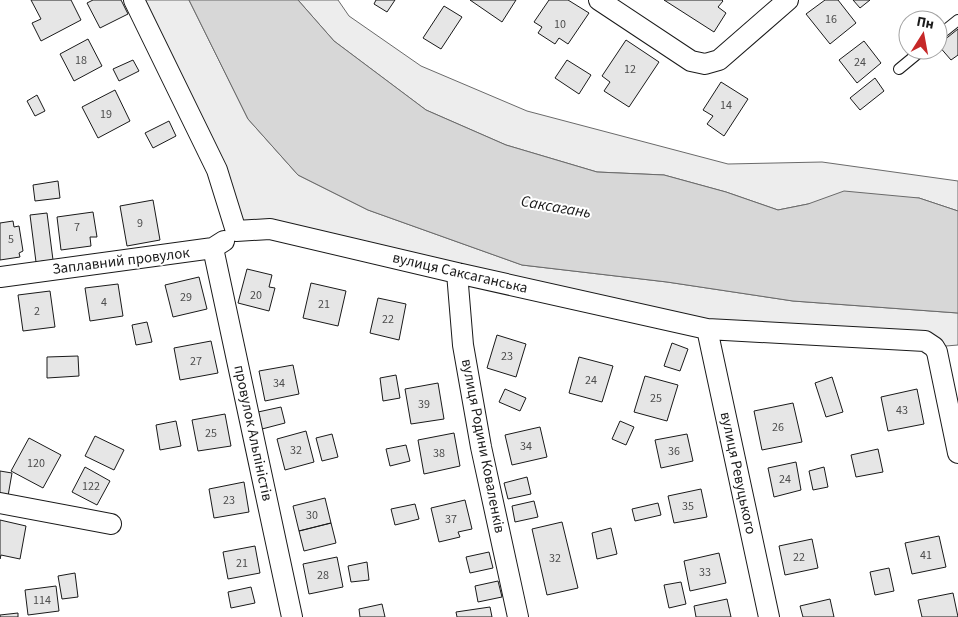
<svg xmlns="http://www.w3.org/2000/svg" width="958" height="617" font-family="'Source Sans 3',sans-serif">
<style>
.built{fill:#ededed;stroke:#6a6a6a}
.water{fill:#d7d7d7;stroke:#6a6a6a}
.building{fill:#e6e6e6;stroke:#1a1a1a}
.lines{fill:none;stroke-linecap:round;stroke-linejoin:round}
.lane-casing{stroke:#1a1a1a;stroke-width:12}
.street-casing{stroke:#1a1a1a;stroke-width:22}
.lane{stroke:#fff;stroke-width:10}
.street{stroke:#fff;stroke-width:20}
.labels{text-anchor:middle;dominant-baseline:central;stroke-width:4;stroke-linejoin:round;paint-order:stroke}
.number-label{font-size:12px;fill:#4d4d4d}
.street-label{font-size:15px;fill:#1a1a1a;stroke:#fff}
.water-label{font-size:16px;font-style:italic;fill:#1a1a1a;stroke:#fff}
</style>
<rect width="100%" height="100%" fill="#fff"/>
<path class="built" d="M134,0H189L248,119L298,175L368,210L522,265L667,282L793,301L958,313V345L934,347L707,329L236,231Z
M298,0H338L349,16L421,66L527,111L728,164L822,162L958,181V211L919,198L808,204L778,210L726,192L664,175L597,172L506,145L426,110L334,41Z"/>
<path class="water" d="M189,0H298L334,41L426,110L506,145L597,172L664,175L726,192L778,210L808,204L844,191L919,198L958,211V313L793,301L667,282L522,265L368,210L298,175L248,119Z"/>
<path class="building" d="M31,0H71L81,20L41,41L32,23L41,19Z
M93,0H121L128,14L100,28L87,3Z
M376,0H395L387,12L374,4Z
M470,0H516L502,22Z
M549,0H568L589,13L568,44L559,38L555,44L538,33L542,27L534,22Z
M664,0H722L723,1L718,7L726,13L714,32Z
M825,0H838L856,23L830,44L806,14Z
M853,0H870L860,8Z
M444,6L462,17L441,49L423,38Z
M958,29V55L951,60L938,45Z
M88,39L102,66L74,81L60,54Z
M626,40L659,62L629,107L604,91L610,82L602,76Z
M864,41L881,63L857,83L839,60Z
M133,60L139,71L119,81L113,69Z
M567,60L591,75L579,94L555,78Z
M875,78L884,91L860,110L850,98Z
M721,82L748,99L724,136L707,124L713,116L703,110Z
M115,90L130,121L98,138L82,107Z
M37,95L45,111L35,116L27,101Z
M169,121L176,136L153,148L145,133Z
M58,181L60,198L35,201L33,185Z
M153,200L160,240L127,246L120,206Z
M93,212L97,237H90L91,246L61,250L57,217Z
M47,213L53,260L36,262L30,215Z
M13,221L14,227L19,226L23,251L19,253L20,257L0,260V223Z
M247,269L272,275L269,287L275,288L269,311L238,303Z
M199,277L207,309L173,317L165,285Z
M311,283L346,291L338,326L303,318Z
M118,284L123,316L90,321L85,288Z
M50,291L55,327L23,331L18,295Z
M378,298L406,304L399,340L370,333Z
M147,322L152,342L136,345L132,325Z
M497,335L526,344L516,377L487,368Z
M211,341L218,373L180,380L174,348Z
M672,343L688,349L680,371L664,366Z
M78,356L79,376L47,378V357Z
M579,357L613,366L602,402L569,393Z
M293,365L299,394L265,401L259,371Z
M396,375L400,398L383,401L380,378Z
M645,376L678,385L667,421L634,412Z
M832,377L843,412L826,417L815,383Z
M438,383L444,419L411,424L405,389Z
M505,389L526,398L520,411L499,402Z
M917,389L924,424L888,431L881,397Z
M793,403L802,442L762,450L754,411Z
M281,407L285,423L262,429L258,412Z
M225,414L231,446L198,451L192,420Z
M176,421L181,446L160,450L156,425Z
M620,421L634,427L626,445L612,439Z
M540,427L547,457L512,465L505,435Z
M306,431L314,462L285,470L277,439Z
M454,433L460,466L424,474L418,440Z
M332,434L338,457L322,461L316,438Z
M687,434L693,461L661,468L655,440Z
M95,436L124,450L114,470L85,456Z
M29,438L61,455L43,488L11,471Z
M406,445L410,461L390,466L386,449Z
M878,449L883,472L856,477L851,455Z
M796,462L801,490L774,497L768,468Z
M85,467L110,481L97,505L72,492Z
M824,467L828,487L813,490L809,471Z
M0,471L12,473L8,496L0,495Z
M527,477L531,494L508,499L504,483Z
M244,482L249,512L214,518L209,489Z
M701,489L707,517L674,523L668,496Z
M325,498L331,523L299,531L293,506Z
M465,500L472,529L458,532L460,537L439,542L431,508Z
M534,501L538,517L515,522L512,506Z
M658,503L661,515L635,521L632,509Z
M415,504L419,519L395,525L391,509Z
M0,520L26,526L20,559L1,555L0,559Z
M562,522L578,588L547,595L532,529Z
M331,523L336,543L304,551L299,531Z
M611,528L617,554L597,559L592,533Z
M939,536L946,567L912,574L905,543Z
M812,539L818,568L785,575L779,546Z
M255,546L260,573L228,579L223,552Z
M489,552L493,568L470,573L466,557Z
M719,553L726,583L690,591L684,561Z
M337,557L343,587L309,594L303,564Z
M367,562L369,580L351,582L348,566Z
M889,568L894,591L875,595L870,572Z
M75,573L78,597L62,599L58,576Z
M498,581L502,597L478,602L475,586Z
M681,582L686,604L669,608L664,585Z
M56,586L59,611L28,615L25,590Z
M251,587L255,603L231,608L228,592Z
M953,593L958,617H922L918,600Z
M727,599L731,617H696L694,606Z
M830,599L834,617H803L800,606Z
M382,604L385,617H360L359,609Z
M490,607L492,617H457L456,612Z
M18,613V617H0V615Z"/>
<g class="lines">
<defs>
<path id="lane" d="M938,36L958,20
M899,69L922,50"/>
<path id="street" d="M134,0L217,170L236,231L270,229L457,273L707,329L925,341L934,347L937,352L958,453
M599,0L691,61L705,64L719,60L788,0
M213,248L292,617
M457,273L463,345L481,447L518,617
M0,277L213,248L224,241
M707,329L769,617
M0,503L111,524"/>
</defs>
<use href="#lane" class="lane-casing"/>
<use href="#street" class="street-casing"/>
<use href="#lane" class="lane"/>
<use href="#street" class="street"/>
</g>
<g class="labels">
<g class="number-label">
<text x="831" y="19">16</text>
<text x="560" y="24">10</text>
<text x="81" y="60">18</text>
<text x="860" y="62">24</text>
<text x="630" y="69">12</text>
<text x="726" y="105">14</text>
<text x="106" y="114">19</text>
<text x="140" y="223">9</text>
<text x="77" y="227">7</text>
<text x="11" y="239">5</text>
<text x="256" y="295">20</text>
<text x="186" y="297">29</text>
<text x="104" y="302">4</text>
<text x="324" y="304">21</text>
<text x="37" y="311">2</text>
<text x="388" y="319">22</text>
<text x="507" y="356">23</text>
<text x="196" y="361">27</text>
<text x="591" y="380">24</text>
<text x="279" y="383">34</text>
<text x="656" y="398">25</text>
<text x="424" y="404">39</text>
<text x="902" y="410">43</text>
<text x="778" y="427">26</text>
<text x="211" y="433">25</text>
<text x="526" y="446">34</text>
<text x="296" y="450">32</text>
<text x="674" y="451">36</text>
<text x="439" y="453">38</text>
<text x="36" y="463">120</text>
<text x="785" y="479">24</text>
<text x="91" y="486">122</text>
<text x="229" y="500">23</text>
<text x="688" y="506">35</text>
<text x="312" y="515">30</text>
<text x="451" y="519">37</text>
<text x="926" y="555">41</text>
<text x="799" y="557">22</text>
<text x="555" y="558">32</text>
<text x="242" y="563">21</text>
<text x="705" y="572">33</text>
<text x="323" y="575">28</text>
<text x="42" y="600">114</text>
</g>
<g class="street-label">
<text transform="translate(121 261) rotate(-7)">Заплавний провулок</text>
<text transform="translate(460 273) rotate(13)">вулиця Саксаганська</text>
<text transform="translate(253 433) rotate(78)">провулок Альпіністів</text>
<text transform="translate(483 446) rotate(79)">вулиця Родини Коваленків</text>
<text transform="translate(738 473) rotate(78)">вулиця Ревуцького</text>
</g>
<g class="water-label">
<text transform="translate(556 207) rotate(10)">Саксагань</text>
</g>
</g>
<g transform="translate(923 35) rotate(11)"><circle r="24" fill="#ffffff" stroke="#a3a3a3"/>
<path d="M0-4L9 19L0 12L-9 19Z" fill="#c62828"/>
<text y="-8" font-size="14" font-weight="bold" text-anchor="middle" fill="#1a1a1a">Пн</text>
</g>
</svg>
